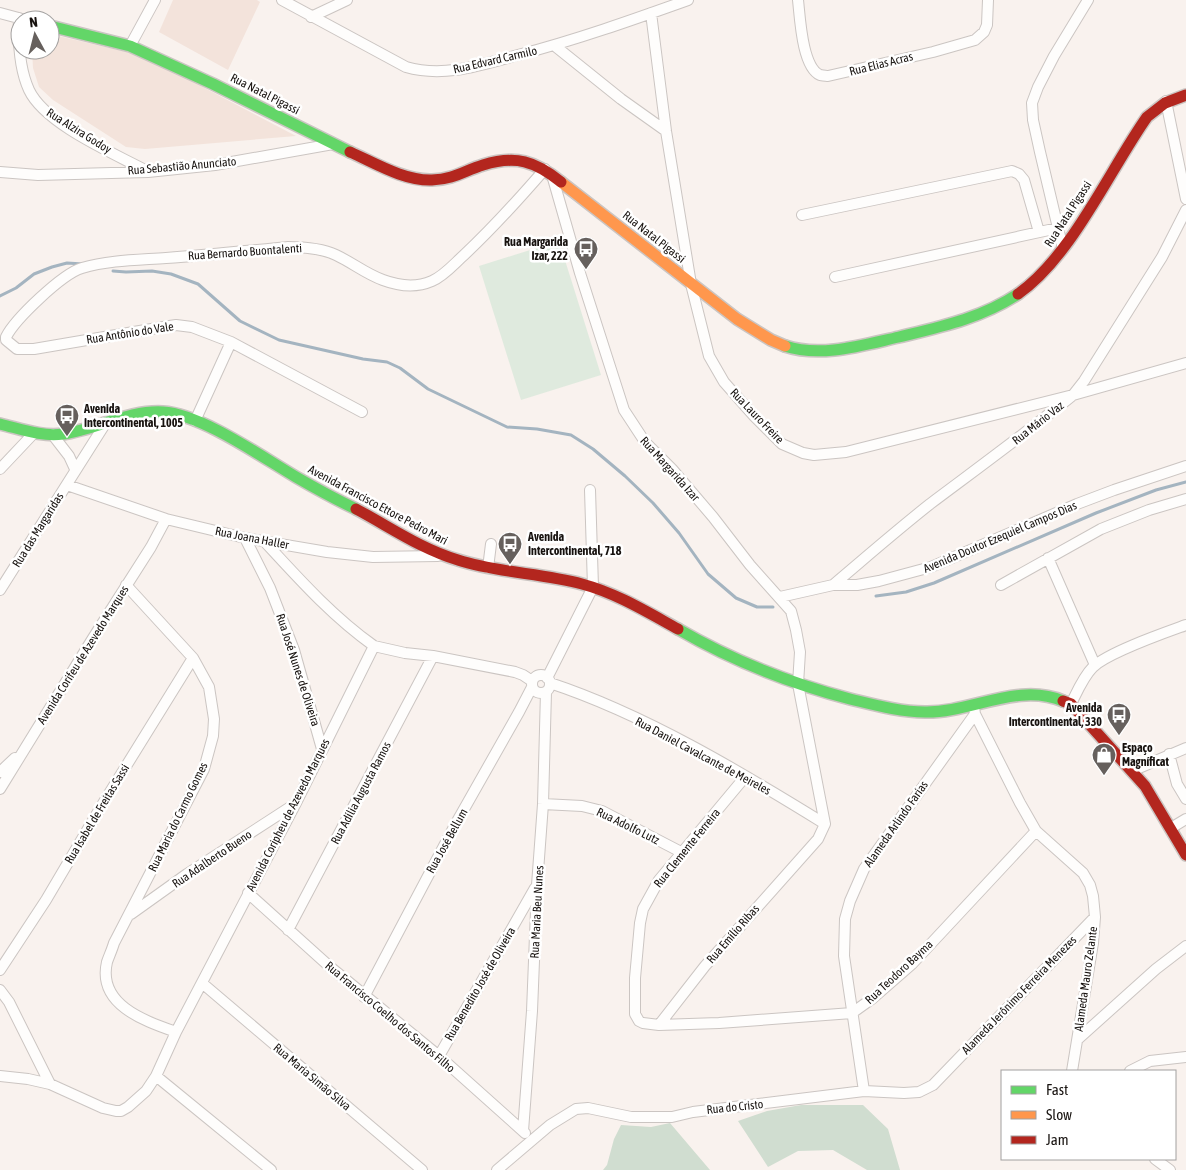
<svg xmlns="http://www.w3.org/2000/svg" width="1186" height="1170" font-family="'Asap Condensed',sans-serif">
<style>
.built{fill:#f3e3db}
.green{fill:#dfeade}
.forest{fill:#d0ddd0}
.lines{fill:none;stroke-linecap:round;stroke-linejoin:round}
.stream{stroke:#a4b4c0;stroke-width:3}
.street-casing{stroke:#cbc5c2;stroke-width:12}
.fast-casing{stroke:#cbc5c2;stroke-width:14}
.slow-casing{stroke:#cbc5c2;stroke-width:14}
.jam-casing{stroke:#cbc5c2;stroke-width:14}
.street{stroke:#fefdfc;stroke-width:10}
.fast{stroke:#63d668;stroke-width:11}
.slow{stroke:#ff974d;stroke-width:11}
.jam{stroke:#b3261e;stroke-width:11}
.labels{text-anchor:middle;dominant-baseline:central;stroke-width:5;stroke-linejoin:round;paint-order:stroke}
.street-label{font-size:12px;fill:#17120f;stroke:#fff}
.poi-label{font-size:12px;font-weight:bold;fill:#17120f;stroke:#fff;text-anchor:start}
</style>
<rect width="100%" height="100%" fill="#f9f2ee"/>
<path class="built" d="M173,0H257L260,2L228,70L159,32Z
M50,34L144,56L296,136L145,149L126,147L53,100L39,87L33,68L32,50H50Z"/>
<path class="green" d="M559,241L601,375L521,400L479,266Z"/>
<path class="forest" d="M801,1105H863L888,1129L900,1170H867L833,1150L798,1151L768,1167L738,1121L767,1111Z
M670,1123L710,1170H603L607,1165L614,1139L621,1125L651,1127Z"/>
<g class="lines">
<path class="stream" d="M113,271L126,272L152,271L171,274L198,284L240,321L279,340L363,359L387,362L400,368L428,389L507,427L537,429L571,435L593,449L625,476L653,503L679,533L708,574L736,598L757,607H773
M0,296L16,288L34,274L52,267L67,263L83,264
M876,596L906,592L934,583L1096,513L1156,490L1186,482"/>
<defs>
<path id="street" d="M282,0L406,67C444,78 481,65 518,55C576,40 632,20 688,0
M798,0C800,17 802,67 820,75C820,75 827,76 828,76L933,52L975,40L984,32L987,25L988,0
M0,13L26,20
M651,13L666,131L691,284L709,356L724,382L754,416L782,444L803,453L814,455L846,452L1073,395L1186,363
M311,17L347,0
M19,18C18,42 19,68 29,90C45,124 113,153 145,170
M130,46L155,0
M555,46L621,99L666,131
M1166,101L1186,199
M0,172L38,175L148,172L215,165L333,144
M552,175L580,273L624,410L645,442L672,469L713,517L750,565L791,611L796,630L800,652L798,684L825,824L818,839L705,966L659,1025
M802,215L1012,171L1019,174L1024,180L1039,232
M1063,249L1040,152L1033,120L1032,103L1038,87L1054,56L1088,0
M835,277L1058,228
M362,412L231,342L192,327L176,325L163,327L34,349H17L6,340V337C15,319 62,274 82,268C109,260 138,260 166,258C207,255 247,251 288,247C305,247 321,248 336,255C353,263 366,274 383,280C399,286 416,288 432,281C444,276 454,264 464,255C493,228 519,199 545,169
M195,421L231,342
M52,434L69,456L75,469
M0,469L34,433
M67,485L166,519L245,538L327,552L373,557L438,556
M245,538L270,588L294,650L322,749
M1048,558L1095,665
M488,568L491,544
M126,585L193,658L209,687L214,719L213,736L204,769L114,943C112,950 109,956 107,962C97,1005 145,1021 176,1032
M833,585C865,558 897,530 930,504C978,468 1026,433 1073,395L1084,381L1162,257L1186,210
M1001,585L1101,529L1149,510L1186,499
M0,590L105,424
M780,597L833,585H857L879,581L931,567L1077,504L1114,490L1186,466
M374,646L405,653L433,656L515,672L523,675L532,681
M532 684a9 9 0 1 1 18 0a9 9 0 1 1-18 0Z
M547,678L593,587L590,490
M550,683C644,714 741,772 825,824
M1071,704C1077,692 1083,677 1093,667C1109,652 1164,633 1186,625
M975,714L1020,803L1036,831L1083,873L1090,885L1093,896L1095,917L1093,943L1072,1071
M1169,754L1177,784L1186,799
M1132,771L1186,748
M0,772L15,758
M745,777L659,880L643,909L640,923L635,978V1014L639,1021L643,1023L659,1025L719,1023L852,1013L873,998L912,964L1036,831
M0,789L93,638L151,547L166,519
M543,804L582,806L602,811L681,852
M1171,828L1186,819
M248,893L329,966L439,1056L525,1133
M131,914L187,874L295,804
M288,930L433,656
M0,970L46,900L102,805L193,658
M202,983L422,1170
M0,990L9,1002L50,1084
M364,997L455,825L519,712L532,687
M1078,1039L1156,969L1186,946
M439,1056L535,888
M1130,1071L1150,1061L1186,1057
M0,1076L28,1079L50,1084L103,1108L116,1111H121L128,1107L146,1091L156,1076L176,1032L296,803L374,646C332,616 299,579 264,541
M156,1076L271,1170
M864,1091L844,956L845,919L850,901L864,869L975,714L974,707
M523,1131L532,1011L537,885L543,804L546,692
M1155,1159L1170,1170
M497,1170L550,1125L576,1109L588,1108L631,1117H672L693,1112L864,1091L904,1093L919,1092L933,1085L1095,917"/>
<path id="fast" d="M50,26L130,46L213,84L350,152
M785,346C821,358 863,345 899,337C940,327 982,318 1018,294
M0,424C21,429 42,437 63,434C97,429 129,410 163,412C201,414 262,457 296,477C315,488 335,499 356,509
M678,629C733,661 789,683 850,699C875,705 900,712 925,712C971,713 1018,682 1063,701"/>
<path id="slow" d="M561,182L737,319L771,340L785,346"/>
<path id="jam" d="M350,152C375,163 404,181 432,180C454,179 464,171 483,165C516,155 535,161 561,182
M1018,294C1072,256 1109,171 1147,117L1165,103L1186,95
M356,509C390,527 421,549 458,560C498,573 541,573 582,584C616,593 647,612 678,629
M1063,701L1071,704L1145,786L1186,855"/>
</defs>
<use href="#street" class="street-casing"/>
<use href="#fast" class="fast-casing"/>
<use href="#slow" class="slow-casing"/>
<use href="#jam" class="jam-casing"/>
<use href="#street" class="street"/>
<use href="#fast" class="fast"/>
<use href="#slow" class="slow"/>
<use href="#jam" class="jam"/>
</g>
<defs>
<symbol id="bus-pin" viewBox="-11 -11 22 30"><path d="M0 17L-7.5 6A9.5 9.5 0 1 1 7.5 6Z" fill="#66605d" stroke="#fff"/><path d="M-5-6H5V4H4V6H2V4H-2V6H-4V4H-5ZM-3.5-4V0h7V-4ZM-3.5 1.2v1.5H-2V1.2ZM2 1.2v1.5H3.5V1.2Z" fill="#fff"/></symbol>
<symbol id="shop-pin" viewBox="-11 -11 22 30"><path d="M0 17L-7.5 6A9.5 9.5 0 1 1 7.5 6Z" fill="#66605d" stroke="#fff"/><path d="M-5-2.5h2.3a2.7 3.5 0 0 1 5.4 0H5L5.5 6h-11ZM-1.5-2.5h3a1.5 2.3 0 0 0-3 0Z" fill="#fff"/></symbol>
</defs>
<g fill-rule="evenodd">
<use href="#bus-pin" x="572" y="235" width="28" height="38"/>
<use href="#bus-pin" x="53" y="402" width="28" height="38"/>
<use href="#bus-pin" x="496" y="530" width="28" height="38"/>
<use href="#bus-pin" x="1105" y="701" width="28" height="38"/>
<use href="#shop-pin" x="1090" y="741" width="28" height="38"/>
</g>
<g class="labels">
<g class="street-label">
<text transform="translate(495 60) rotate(-13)">Rua Edvard Carmilo</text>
<text transform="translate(881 64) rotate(-14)">Rua Elias Acras</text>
<text transform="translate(265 94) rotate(27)">Rua Natal Pigassi</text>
<text transform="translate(79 131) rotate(32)">Rua Alzira Godoy</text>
<text transform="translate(182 166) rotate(-5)">Rua Sebastião Anunciato</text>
<text transform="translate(1068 214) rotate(-57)">Rua Natal Pigassi</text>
<text transform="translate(654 237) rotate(38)">Rua Natal Pigassi</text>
<text transform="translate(245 252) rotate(-4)">Rua Bernardo Buontalenti</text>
<text transform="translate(130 333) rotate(-9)">Rua Antônio do Vale</text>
<text transform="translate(757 416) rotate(46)">Rua Lauro Freire</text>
<text transform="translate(1038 423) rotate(-38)">Rua Mário Vaz</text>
<text transform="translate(670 469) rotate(48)">Rua Margarida Izar</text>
<text transform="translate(378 505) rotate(28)">Avenida Francisco Ettore Pedro Mari</text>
<text transform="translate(38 530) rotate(-58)">Rua das Margaridas</text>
<text transform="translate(1000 537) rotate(-23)">Avenida Doutor Ezequiel Campos Dias</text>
<text transform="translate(252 538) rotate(11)">Rua Joana Haller</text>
<text transform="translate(83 655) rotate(-58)">Avenida Corifeu de Azevedo Marques</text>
<text transform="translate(298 670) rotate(72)">Rua José Nunes de Oliveira</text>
<text transform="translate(703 756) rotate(28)">Rua Daniel Cavalcante de Meireles</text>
<text transform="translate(361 793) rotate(-62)">Rua Adília Augusta Ramos</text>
<text transform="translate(97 814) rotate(-59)">Rua Isabel de Freitas Sassi</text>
<text transform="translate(288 815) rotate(-63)">Avenida Coripheu de Azevedo Marques</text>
<text transform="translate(178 817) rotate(-64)">Rua Maria do Carmo Gomes</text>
<text transform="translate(896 824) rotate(-55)">Alameda Arlindo Farias</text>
<text transform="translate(628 826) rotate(26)">Rua Adolfo Lutz</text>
<text transform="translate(447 841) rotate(-61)">Rua José Bellum</text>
<text transform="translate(687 848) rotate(-51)">Rua Clemente Ferreira</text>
<text transform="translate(212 859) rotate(-34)">Rua Adalberto Bueno</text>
<text transform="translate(537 912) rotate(-87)">Rua Maria Beu Nunes</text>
<text transform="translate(733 934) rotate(-49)">Rua Emílio Ribas</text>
<text transform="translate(899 972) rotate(-43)">Rua Teodoro Bayma</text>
<text transform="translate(1086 979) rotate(-82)">Alameda Mauro Zelante</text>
<text transform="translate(480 984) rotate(-60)">Rua Benedito José de Oliveira</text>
<text transform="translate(1019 995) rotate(-46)">Alameda Jerônimo Ferreira Menezes</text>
<text transform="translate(390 1017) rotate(40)">Rua Francisco Coelho dos Santos Filho</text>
<text transform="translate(312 1077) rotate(40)">Rua Maria Simão Silva</text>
<text transform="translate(735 1107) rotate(-6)">Rua do Cristo</text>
</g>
<g class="poi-label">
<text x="568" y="242" text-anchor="end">Rua Margarida<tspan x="568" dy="14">Izar, 222</tspan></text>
<text x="84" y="409">Avenida<tspan x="84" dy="14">Intercontinental, 1005</tspan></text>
<text x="528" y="537">Avenida<tspan x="528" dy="14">Intercontinental, 718</tspan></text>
<text x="1102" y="708" text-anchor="end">Avenida<tspan x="1102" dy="14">Intercontinental, 330</tspan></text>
<text x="1122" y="748">Espaço<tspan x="1122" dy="14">Magníficat</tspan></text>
</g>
</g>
<rect x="1001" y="1070" width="175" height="90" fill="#ffffff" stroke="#a2a09f"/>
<rect x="1011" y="1086" width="25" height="8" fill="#63d668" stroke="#a2a09f"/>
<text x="1046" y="1095" font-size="15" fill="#17120f">Fast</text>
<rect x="1011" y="1111" width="25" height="8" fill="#ff974d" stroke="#a2a09f"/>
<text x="1046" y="1120" font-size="15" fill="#17120f">Slow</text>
<rect x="1011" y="1136" width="25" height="8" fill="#b3261e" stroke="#a2a09f"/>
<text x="1046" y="1145" font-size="15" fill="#17120f">Jam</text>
<g transform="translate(35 35) rotate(353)"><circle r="24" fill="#ffffff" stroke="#a2a09f"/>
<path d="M0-4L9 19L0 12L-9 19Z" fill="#66605d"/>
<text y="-8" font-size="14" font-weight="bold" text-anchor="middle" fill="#17120f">N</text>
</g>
</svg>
